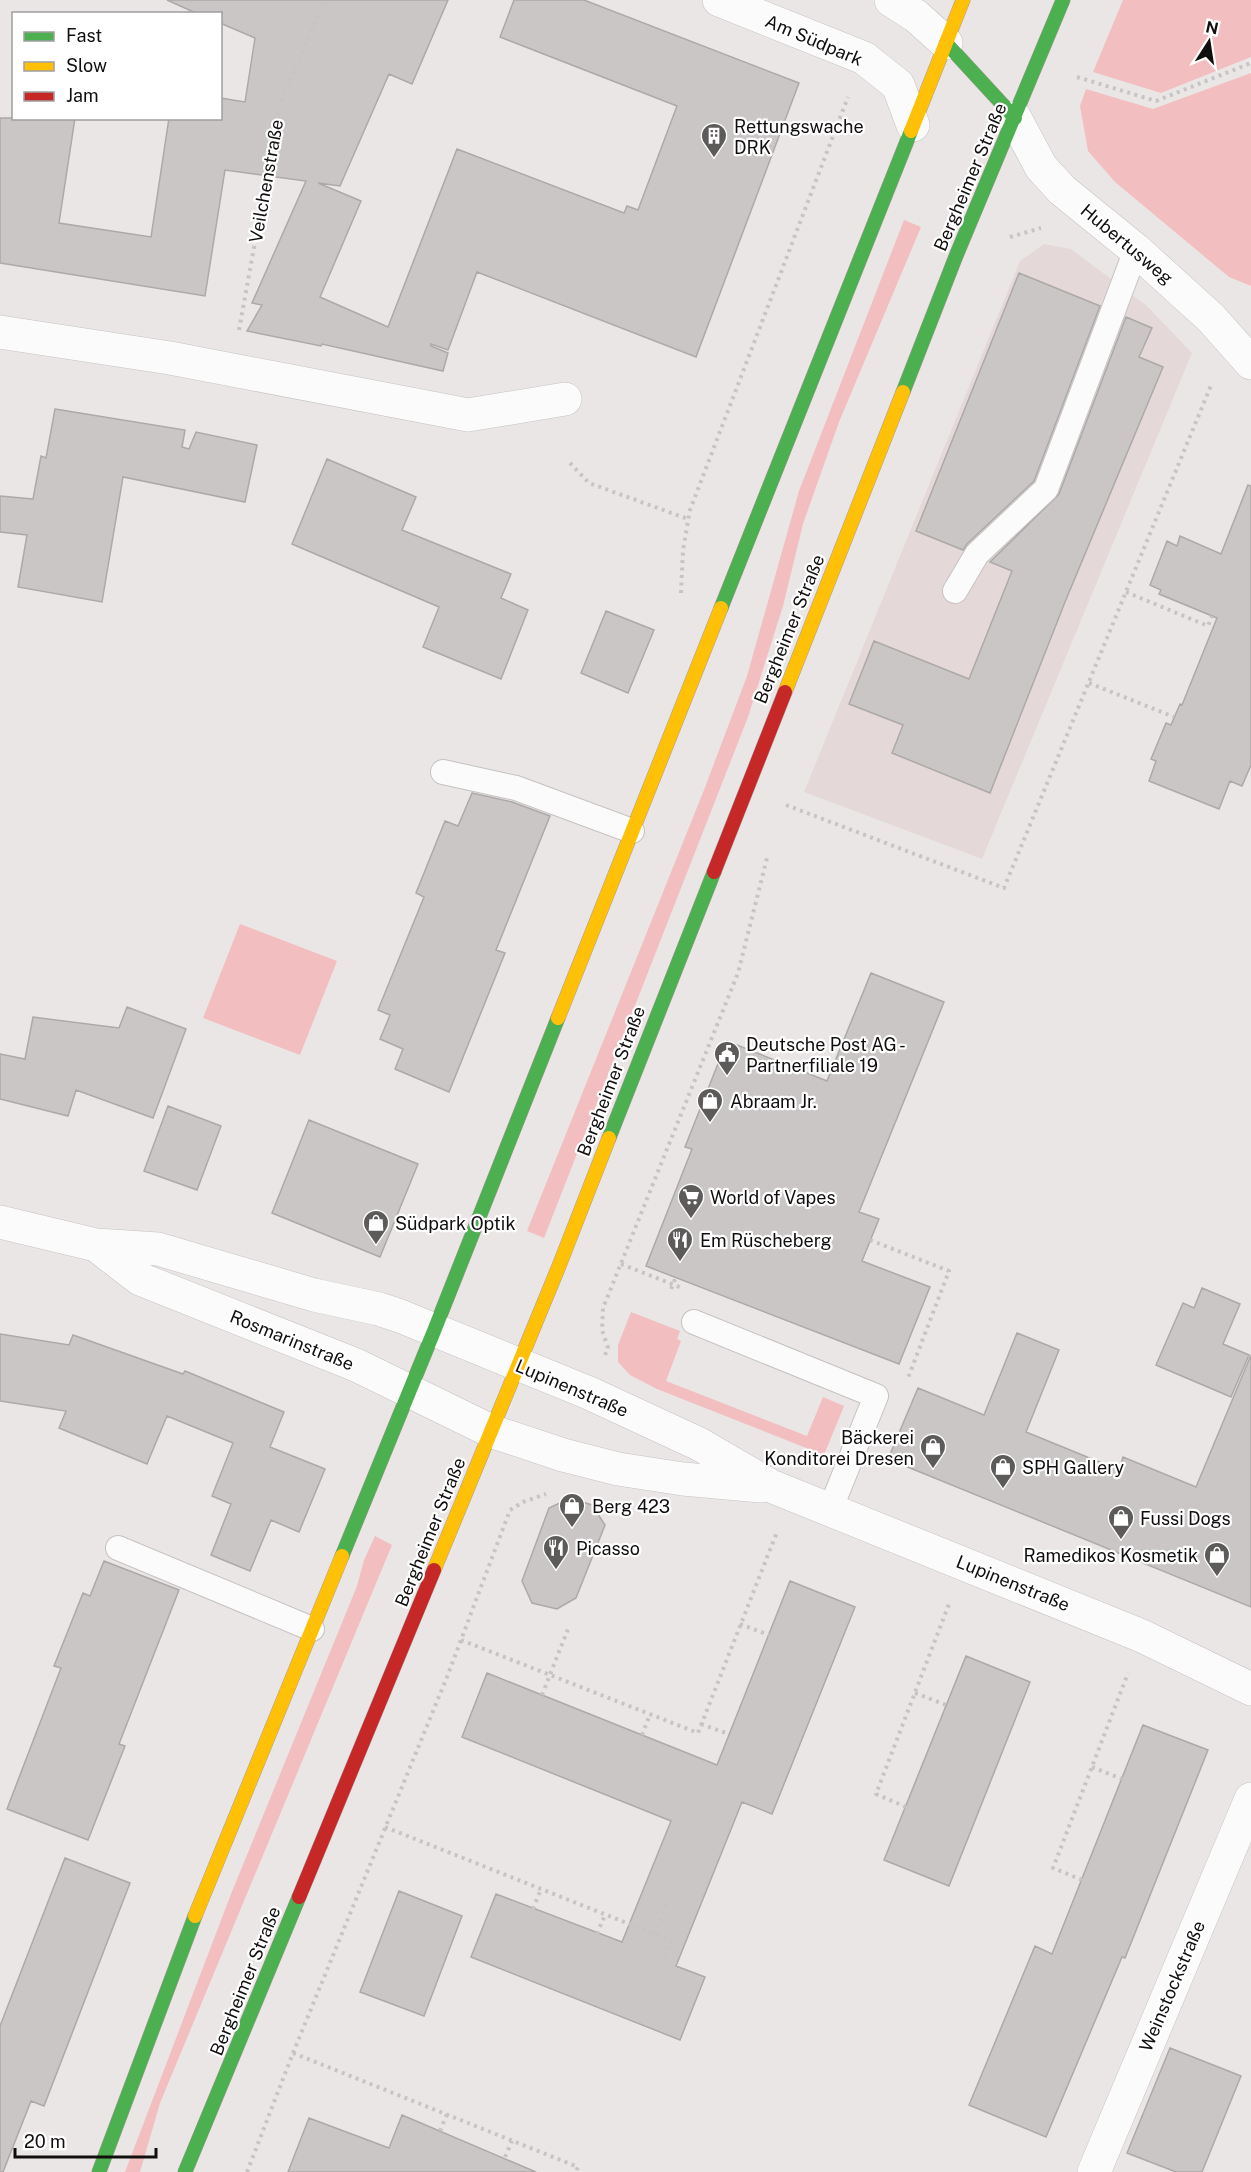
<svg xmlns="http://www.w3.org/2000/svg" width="1251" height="2172" font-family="'Public Sans',sans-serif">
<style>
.built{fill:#e5d8d8}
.green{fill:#f2bec0}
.building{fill:#cac6c6;stroke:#ada9a9;stroke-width:1.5}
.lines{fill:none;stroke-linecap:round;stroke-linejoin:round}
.lane-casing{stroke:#c6c2c2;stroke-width:26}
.street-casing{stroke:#c6c2c2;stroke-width:34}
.fast-casing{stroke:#ac9b9c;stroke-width:15}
.slow-casing{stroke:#ac9b9c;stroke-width:15}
.jam-casing{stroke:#ac9b9c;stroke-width:15}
.path{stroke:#c6c4c4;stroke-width:4;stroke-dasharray:3 4.5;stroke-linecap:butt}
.lane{stroke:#fcfbfb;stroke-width:24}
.street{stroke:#fcfbfb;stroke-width:33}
.fast{stroke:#4caf50;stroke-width:14}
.slow{stroke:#ffc107;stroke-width:14}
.jam{stroke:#c62828;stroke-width:14}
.labels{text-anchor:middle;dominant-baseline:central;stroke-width:4.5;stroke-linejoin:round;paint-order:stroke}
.street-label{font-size:18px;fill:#110e0e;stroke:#fff}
.poi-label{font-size:18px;fill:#110e0e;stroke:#fff;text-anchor:start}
</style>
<rect width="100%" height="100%" fill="#ebe6e6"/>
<path class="built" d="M1044,244L1071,249L1147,306L1192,353L982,859L804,792L1020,261Z"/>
<path class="green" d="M1123,0H1251V57L1161,93L1093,72Z
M1251,73V286L1229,277L1115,182L1088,151L1080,106L1086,89L1153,109Z
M904,220L921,227L839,422L803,524L783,606L748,717L544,1238L527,1231L704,790L747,676L799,491Z
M240,924L337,961L300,1055L203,1018Z
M631,1312L680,1331L677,1339L681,1341L666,1381L807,1436L823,1397L844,1406L824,1455L657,1389L630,1375L618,1362V1345Z
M375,1536L392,1545L160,2103L140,2172H125L231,1894L357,1586L364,1560Z"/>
<path class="building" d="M167,0H448L412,84L389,74L340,186L318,183L361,201L320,297L388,327L457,149L624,213L627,206L638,210L677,106L500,37L514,0H584L799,83L696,357L477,272L448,350L431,344V346L448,353L443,371L322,344L321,346L247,331L262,305L252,303L306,181L225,170L205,296L0,263V118H75L59,223L151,237L169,118H220V98L245,102L255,38L220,23V14H198Z
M1019,273L1100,306L1034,481L967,544L963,550L916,531Z
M1126,317L1152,328L1139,357L1163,367L1065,602L990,793L892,753L903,725L849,704L874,641L969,679L1012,571L990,562L1059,494Z
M55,409L185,430L182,447L189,449L196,432L257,445L245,502L123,477L102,602L18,587L27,535L0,532V496L33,499L41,456L46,458Z
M327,459L416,497L402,530L511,574L501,598L528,610L501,679L423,647L439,607L292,544Z
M1248,485L1251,486V765L1242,786L1230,781L1219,809L1149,781L1156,761L1151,759L1166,723L1171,725L1180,704L1182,705L1217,618L1159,594L1161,590L1150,585L1167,541L1177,546L1180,536L1221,554Z
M606,611L654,630L628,693L581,673Z
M472,793L512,802L550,816L496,950L505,953L449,1092L395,1069L403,1049L380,1039L390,1015L378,1010L424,897L416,893L445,821L458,826Z
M871,973L944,1002L859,1212L879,1219L862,1261L930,1287L899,1364L646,1266L692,1149L685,1147L727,1041L827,1081Z
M127,1007L186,1029L153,1118L76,1090L68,1116L0,1099V1054L25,1059L33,1017L119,1028Z
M168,1106L221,1126L197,1190L144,1171Z
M309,1120L418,1164L380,1257L272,1213Z
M1202,1288L1240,1304L1223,1344L1249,1355L1231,1397L1156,1365L1183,1303L1194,1308Z
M1017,1333L1059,1350L1026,1432L1119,1470L1123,1457L1196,1487L1251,1355V1607L888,1459L918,1388L984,1415Z
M0,1334L69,1345L73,1335L183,1374L185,1371L284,1412L270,1447L325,1469L299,1532L271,1520L250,1571L211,1555L231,1504L212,1496L233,1443L167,1416L147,1464L59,1428L66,1411L0,1401Z
M570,1498L592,1505L605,1525L576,1598L557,1609L532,1603L522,1581L549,1508Z
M104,1561L179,1590L119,1744L125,1746L88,1840L7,1809L61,1668L54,1666L83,1593L90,1596Z
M790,1581L855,1607L772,1814L742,1802L676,1966L705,1977L680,2040L471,1957L496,1894L622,1942L671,1821L462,1737L487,1673L717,1765Z
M966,1656L1030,1682L949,1886L884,1860Z
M1143,1725L1208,1750L1125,1958L1122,1957L1046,2137L969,2105L1035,1946L1052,1954Z
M65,1858L130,1883L44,2106L31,2101L3,2172H0V2026Z
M399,1891L462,1916L424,2016L360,1992Z
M1170,2048L1241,2076L1202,2172H1176L1127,2153Z
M402,2115L536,2172H288L309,2118L389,2148Z"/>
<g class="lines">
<defs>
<path id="lane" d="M955,591L977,554L1046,489L1136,250
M443,772L516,788L632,831
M694,1322L876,1396L830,1510
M118,1548L312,1629"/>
<path id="street" d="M719,0L864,58L898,85L913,125
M891,0L916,16L946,43
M1015,118L1041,167L1062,190L1136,250L1211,318L1251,363
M0,332L170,358L468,415L565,399
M0,1222L96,1245L158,1249L314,1295L379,1309L400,1316L589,1393L699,1444L771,1486L1142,1636L1251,1689
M96,1245L140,1279L356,1365L491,1431L563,1455L618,1469L683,1479L761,1486
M1094,2172L1251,1799"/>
<path id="fast" d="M946,43L1015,118
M903,392L956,256L1063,0
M721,608L911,131
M609,1138L714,872
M342,1556L434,1331L558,1018
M99,2172L195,1916
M185,2172L299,1897"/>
<path id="slow" d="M911,131L963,0
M785,692L903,392
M558,1018L721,608
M434,1570L559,1266L609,1138
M195,1916L342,1556"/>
<path id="jam" d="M714,872L785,692
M299,1897L434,1570"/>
</defs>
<use href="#lane" class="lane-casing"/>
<use href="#street" class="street-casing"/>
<use href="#fast" class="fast-casing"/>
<use href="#slow" class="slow-casing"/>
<use href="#jam" class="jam-casing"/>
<path class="path" d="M1077,77L1156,101L1251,63
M1010,237L1041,228
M239,330L280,105L324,0
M570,463L589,483L688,519
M1126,592L1208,626L1212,616
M681,593L683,550L690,510L848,97
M1089,683L1174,717
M786,805L1004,888L1212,383
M870,1240L949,1271L908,1378
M621,1264L682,1288
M671,1289L676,1277
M605,1355L608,1348L602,1330L603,1308L738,973L767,858
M740,1624L769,1635
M461,1640L698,1733L777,1532
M915,1693L946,1705
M542,1695L568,1629
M701,1724L729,1734
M642,1735L650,1714
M1092,1767L1122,1779
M906,1807L876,1794L949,1604
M385,1827L672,1941L664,1960
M1082,1880L1053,1868L1128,1673
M533,1909L541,1889
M597,1934L605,1915
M655,1935L667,1903
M293,2053L578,2167L576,2172
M440,2131L447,2114
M505,2157L512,2141
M247,2172L293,2053L447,1677L510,1510L523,1502L546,1494"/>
<use href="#lane" class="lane"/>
<use href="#street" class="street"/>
<use href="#fast" class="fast"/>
<use href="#slow" class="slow"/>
<use href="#jam" class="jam"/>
</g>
<defs>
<symbol id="building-pin" viewBox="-11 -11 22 30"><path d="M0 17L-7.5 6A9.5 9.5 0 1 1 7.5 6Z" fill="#5d5a5a" stroke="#fff"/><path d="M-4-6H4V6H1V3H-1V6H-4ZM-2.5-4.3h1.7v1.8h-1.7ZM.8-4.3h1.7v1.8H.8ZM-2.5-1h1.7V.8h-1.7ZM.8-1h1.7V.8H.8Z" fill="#fff"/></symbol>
<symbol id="civic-pin" viewBox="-11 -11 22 30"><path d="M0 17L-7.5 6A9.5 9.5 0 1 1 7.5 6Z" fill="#5d5a5a" stroke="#fff"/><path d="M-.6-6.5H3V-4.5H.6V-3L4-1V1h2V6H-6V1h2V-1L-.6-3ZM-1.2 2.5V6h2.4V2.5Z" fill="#fff"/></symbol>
<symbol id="shop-pin" viewBox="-11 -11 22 30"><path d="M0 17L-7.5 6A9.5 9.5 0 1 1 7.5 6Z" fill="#5d5a5a" stroke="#fff"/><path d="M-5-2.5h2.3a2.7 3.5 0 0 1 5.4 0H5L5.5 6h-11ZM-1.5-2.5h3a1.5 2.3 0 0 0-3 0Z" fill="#fff"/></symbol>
<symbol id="supermarket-pin" viewBox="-11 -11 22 30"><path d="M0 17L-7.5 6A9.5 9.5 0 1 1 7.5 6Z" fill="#5d5a5a" stroke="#fff"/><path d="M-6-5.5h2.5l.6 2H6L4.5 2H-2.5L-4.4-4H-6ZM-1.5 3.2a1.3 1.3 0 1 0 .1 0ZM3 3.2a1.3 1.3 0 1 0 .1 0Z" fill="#fff"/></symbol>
<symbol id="restaurant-pin" viewBox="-11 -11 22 30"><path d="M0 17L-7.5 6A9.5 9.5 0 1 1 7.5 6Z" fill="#5d5a5a" stroke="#fff"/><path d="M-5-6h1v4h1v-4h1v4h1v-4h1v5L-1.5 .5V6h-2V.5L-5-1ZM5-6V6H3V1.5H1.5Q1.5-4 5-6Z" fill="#fff"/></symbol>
</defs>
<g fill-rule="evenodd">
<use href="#building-pin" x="699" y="121" width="30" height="40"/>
<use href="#civic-pin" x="712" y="1039" width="30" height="40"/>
<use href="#shop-pin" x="695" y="1086" width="30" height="40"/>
<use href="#supermarket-pin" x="676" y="1182" width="30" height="40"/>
<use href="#shop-pin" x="361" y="1208" width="30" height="40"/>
<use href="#restaurant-pin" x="665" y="1225" width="30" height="40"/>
<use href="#shop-pin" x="918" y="1432" width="30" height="40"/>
<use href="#shop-pin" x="988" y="1452" width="30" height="40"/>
<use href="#shop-pin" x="557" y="1491" width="30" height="40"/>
<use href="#shop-pin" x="1106" y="1503" width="30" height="40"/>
<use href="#restaurant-pin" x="541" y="1533" width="30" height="40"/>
<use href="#shop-pin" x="1202" y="1540" width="30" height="40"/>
</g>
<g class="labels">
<g class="street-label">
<text transform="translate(814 40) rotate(23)">Am Südpark</text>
<text transform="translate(970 177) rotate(-67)">Bergheimer Straße</text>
<text transform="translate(266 181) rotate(-80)">Veilchenstraße</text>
<text transform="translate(1127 244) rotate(40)">Hubertusweg</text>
<text transform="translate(789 629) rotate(-68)">Bergheimer Straße</text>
<text transform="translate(611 1081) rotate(-69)">Bergheimer Straße</text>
<text transform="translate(292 1340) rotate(22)">Rosmarinstraße</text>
<text transform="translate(572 1388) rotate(23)">Lupinenstraße</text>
<text transform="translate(430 1532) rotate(-68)">Bergheimer Straße</text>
<text transform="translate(1013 1583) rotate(22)">Lupinenstraße</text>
<text transform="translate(245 1981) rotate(-68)">Bergheimer Straße</text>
<text transform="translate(1172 1986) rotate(-67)">Weinstockstraße</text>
</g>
<g class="poi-label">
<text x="734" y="126">Rettungswache<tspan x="734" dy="21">DRK</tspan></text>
<text x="746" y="1044">Deutsche Post AG -<tspan x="746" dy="21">Partnerfiliale 19</tspan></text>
<text x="730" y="1101">Abraam Jr.</text>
<text x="710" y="1197">World of Vapes</text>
<text x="395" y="1223">Südpark Optik</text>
<text x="700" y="1240">Em Rüscheberg</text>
<text x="914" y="1437" text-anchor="end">Bäckerei<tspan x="914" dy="21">Konditorei Dresen</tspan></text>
<text x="1022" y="1467">SPH Gallery</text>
<text x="592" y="1506">Berg 423</text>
<text x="1140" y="1518">Fussi Dogs</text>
<text x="576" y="1548">Picasso</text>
<text x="1198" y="1555" text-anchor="end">Ramedikos Kosmetik</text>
</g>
</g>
<rect x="12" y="12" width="210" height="108" fill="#ffffff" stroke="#a09f9f" stroke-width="1.5"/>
<rect x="24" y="32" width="30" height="9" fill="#4caf50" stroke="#a09f9f" stroke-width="1.5"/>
<text x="66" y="42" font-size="18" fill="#110e0e">Fast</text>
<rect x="24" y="62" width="30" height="9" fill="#ffc107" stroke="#a09f9f" stroke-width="1.5"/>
<text x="66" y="72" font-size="18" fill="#110e0e">Slow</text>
<rect x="24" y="92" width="30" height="9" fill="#c62828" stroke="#a09f9f" stroke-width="1.5"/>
<text x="66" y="102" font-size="18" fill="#110e0e">Jam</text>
<g transform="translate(1209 42) rotate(12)" stroke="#ffffff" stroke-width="4.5" paint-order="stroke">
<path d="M0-4.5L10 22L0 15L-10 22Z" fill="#110e0e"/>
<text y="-9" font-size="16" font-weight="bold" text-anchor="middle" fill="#110e0e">N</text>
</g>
<path d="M15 2148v9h141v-9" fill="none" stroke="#110e0e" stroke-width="3"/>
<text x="24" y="2148" font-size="18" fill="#110e0e" stroke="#ffffff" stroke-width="4.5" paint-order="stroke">20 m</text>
</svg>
